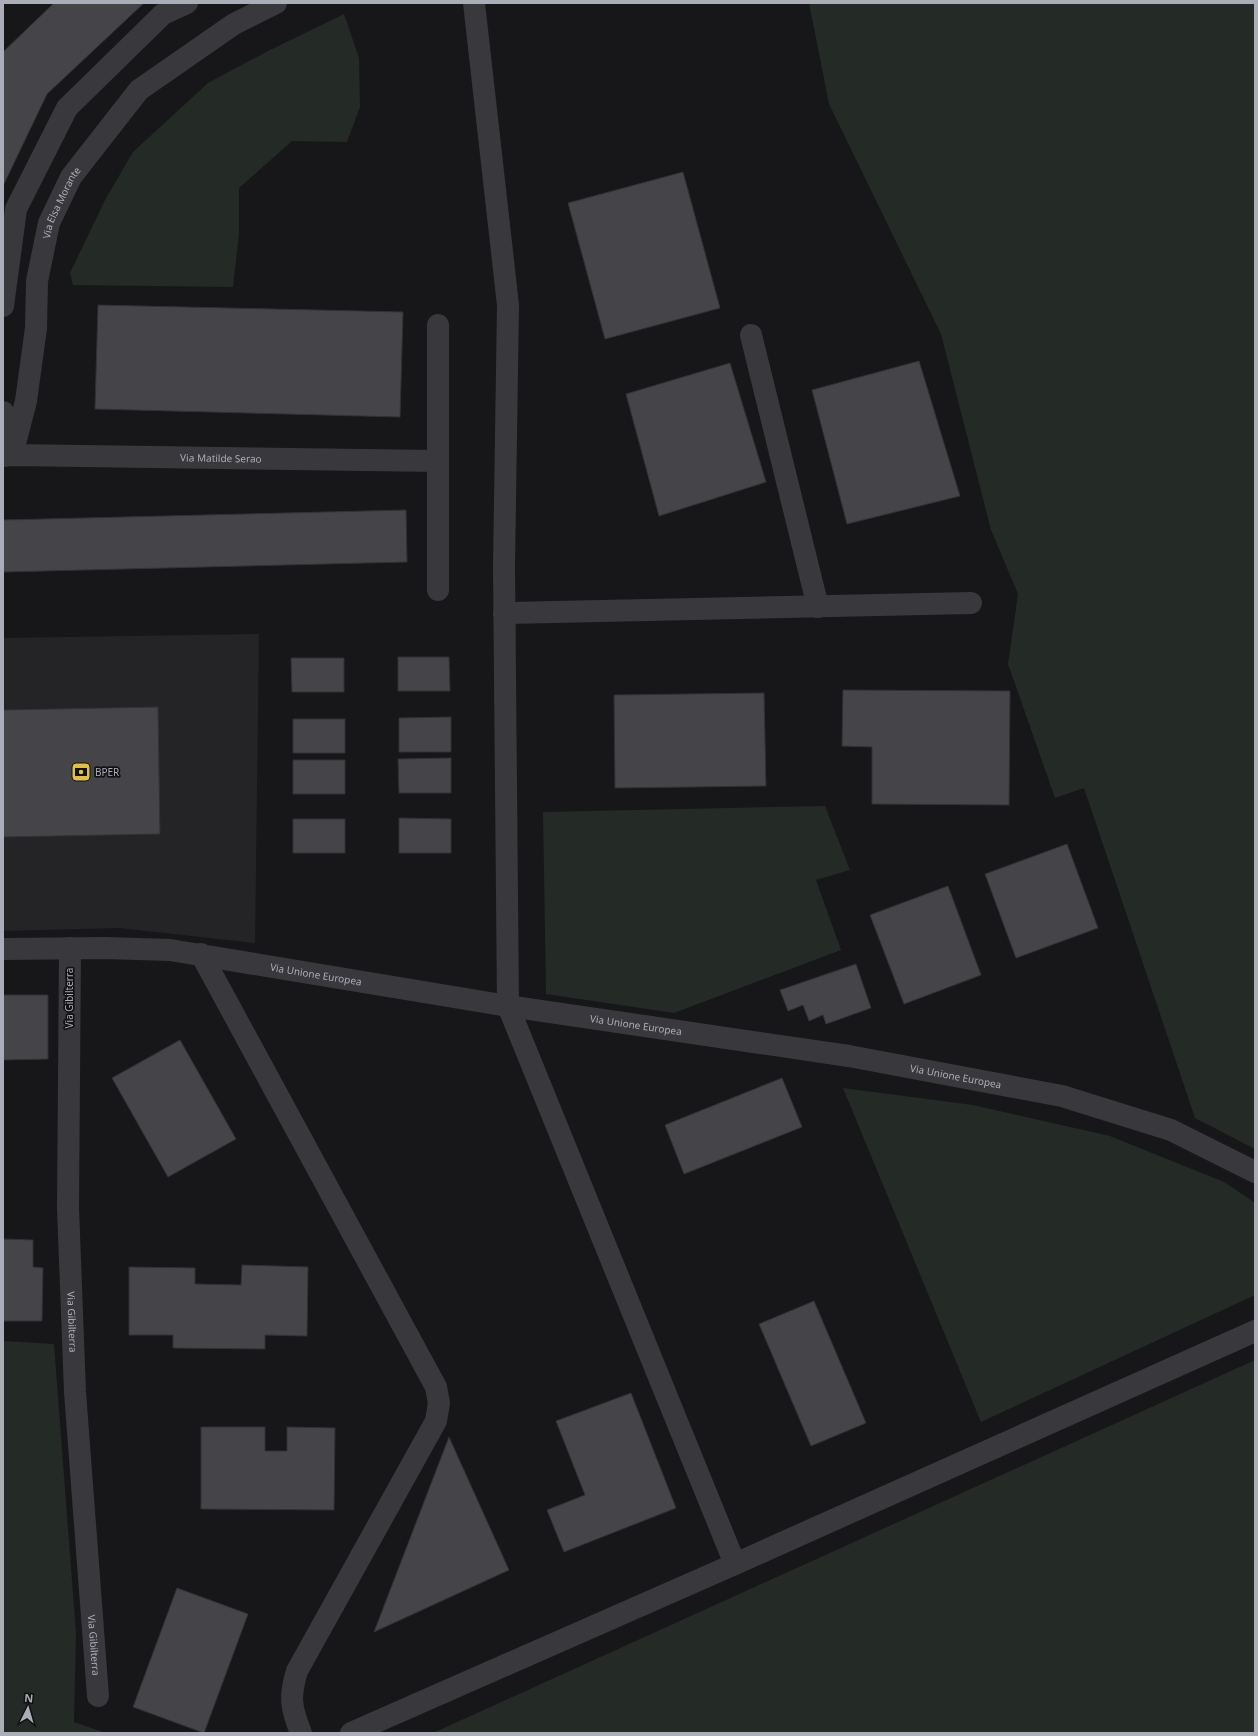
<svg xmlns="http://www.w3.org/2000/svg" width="1258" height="1736" font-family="'Noto Sans',sans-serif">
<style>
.built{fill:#242326}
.green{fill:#242a25}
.building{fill:#454449;stroke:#323135}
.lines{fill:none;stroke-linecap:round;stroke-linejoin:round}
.minor{stroke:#39393d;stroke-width:22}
.labels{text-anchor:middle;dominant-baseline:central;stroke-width:3.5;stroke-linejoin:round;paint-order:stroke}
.street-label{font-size:10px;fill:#abadb7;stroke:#121214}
.poi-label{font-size:10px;fill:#abadb7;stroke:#121214;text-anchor:start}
</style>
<rect width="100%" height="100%" fill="#171719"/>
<path class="built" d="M259,634L255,943L119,928L3,931V638Z"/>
<path class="green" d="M809,3H1255V1149L1195,1118L1084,788L1055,798L1008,664L1018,594L991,530L941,334L829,104Z
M344,14L359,58L360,107L347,142L292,141L239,188V233L233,287L73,285L70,273L105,200L133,152L208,83L266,52Z
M825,806L850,870L816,880L841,950L674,1013L546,994L543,812Z
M843,1088L973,1105L1110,1136L1224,1182L1255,1203V1295L981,1422Z
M3,1341L54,1344L76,1633L74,1722L106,1733H3Z
M1255,1360V1733H433Z"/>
<path class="building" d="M54,3H144L47,94L3,186V52Z
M683,172L720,308L605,339L568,203Z
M98,305L403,312L400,417L95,409Z
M919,361L960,496L847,524L812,390Z
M730,363L766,482L659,516L626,394Z
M406,510L407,562L3,572V520Z
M398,657H449L450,691H398Z
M291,658H344V692H292Z
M843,690L1010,691L1009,805L872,804V747L842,746Z
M764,693L766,786L615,788L614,695Z
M158,707L160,834L3,837V710Z
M451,717V752H399V718Z
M293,719H345V753H293Z
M451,758V793H399L398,759Z
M293,760H345V794H293Z
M399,818L451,819V853H399Z
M293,819H345V853H293Z
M1067,844L1098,928L1016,958L985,874Z
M948,886L981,975L904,1004L870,915Z
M856,964L871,1008L826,1024L823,1015L809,1021L803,1005L788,1011L780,990Z
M3,995H48V1059L3,1060Z
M180,1040L236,1139L168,1177L112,1078Z
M782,1078L802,1127L684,1174L665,1125Z
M3,1239L33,1240V1267L43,1268L42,1321H3Z
M242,1265L308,1267L307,1336L265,1335V1349L173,1348V1335H129V1267L195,1268V1284L241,1285Z
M814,1301L866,1423L811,1446L759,1324Z
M631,1393L676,1508L564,1552L547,1510L585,1495L556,1421Z
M201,1427H265V1451H287V1427L335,1428L334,1510L201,1509Z
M449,1437L509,1570L374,1632Z
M177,1588L248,1614L204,1733L133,1707Z"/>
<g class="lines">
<g class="minor">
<path d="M474,3L508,305L504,566L508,1006L735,1564"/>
<path d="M3,306L16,209L67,108L163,14L187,3"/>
<path d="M438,325V590"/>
<path d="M751,335L818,607"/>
<path d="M3,412L11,450"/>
<path id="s1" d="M12,455L26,401L36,328L37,281L49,223L71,177L139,90L234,24L276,3"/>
<path id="s2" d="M3,456L12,455L438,461"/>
<path d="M504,613L971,603"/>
<path id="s3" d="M70,948L68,1208L75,1392L98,1696"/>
<path id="s4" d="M3,949L105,948L170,950L508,1006L849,1056L1062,1096L1171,1130L1255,1172"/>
<path d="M201,954L436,1387L439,1403L436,1421L297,1671C289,1697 291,1708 301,1733"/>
<path d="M351,1733L735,1564L1255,1331"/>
</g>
</g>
<defs>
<symbol id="bank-square" viewBox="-11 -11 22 22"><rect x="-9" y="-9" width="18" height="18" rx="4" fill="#e0bf48" stroke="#121214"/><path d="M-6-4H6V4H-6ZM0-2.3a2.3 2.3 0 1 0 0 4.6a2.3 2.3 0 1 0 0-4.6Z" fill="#111"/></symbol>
</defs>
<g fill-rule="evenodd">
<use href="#bank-square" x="70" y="761" width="22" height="22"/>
</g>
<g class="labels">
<g class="street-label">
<text stroke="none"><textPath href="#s1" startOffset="259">Via Elsa Morante</textPath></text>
<text stroke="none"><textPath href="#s2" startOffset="218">Via Matilde Serao</textPath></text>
<text stroke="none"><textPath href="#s4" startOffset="315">Via Unione Europea</textPath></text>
<text transform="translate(69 998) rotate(-90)">Via Gibilterra</text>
<text stroke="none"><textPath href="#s4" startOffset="639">Via Unione Europea</textPath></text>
<text stroke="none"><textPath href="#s4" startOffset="963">Via Unione Europea</textPath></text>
<text stroke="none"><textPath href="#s3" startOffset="374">Via Gibilterra</textPath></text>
<text stroke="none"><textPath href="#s3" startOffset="698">Via Gibilterra</textPath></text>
</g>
<g class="poi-label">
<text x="95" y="772">BPER</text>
</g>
</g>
<rect width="1258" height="1736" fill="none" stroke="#abadb7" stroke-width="8"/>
<g transform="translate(28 1708) rotate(5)" stroke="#121214" stroke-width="3" paint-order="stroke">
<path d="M0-3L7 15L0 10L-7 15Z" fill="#abadb7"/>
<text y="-6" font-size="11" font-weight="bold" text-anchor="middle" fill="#abadb7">N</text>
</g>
</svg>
